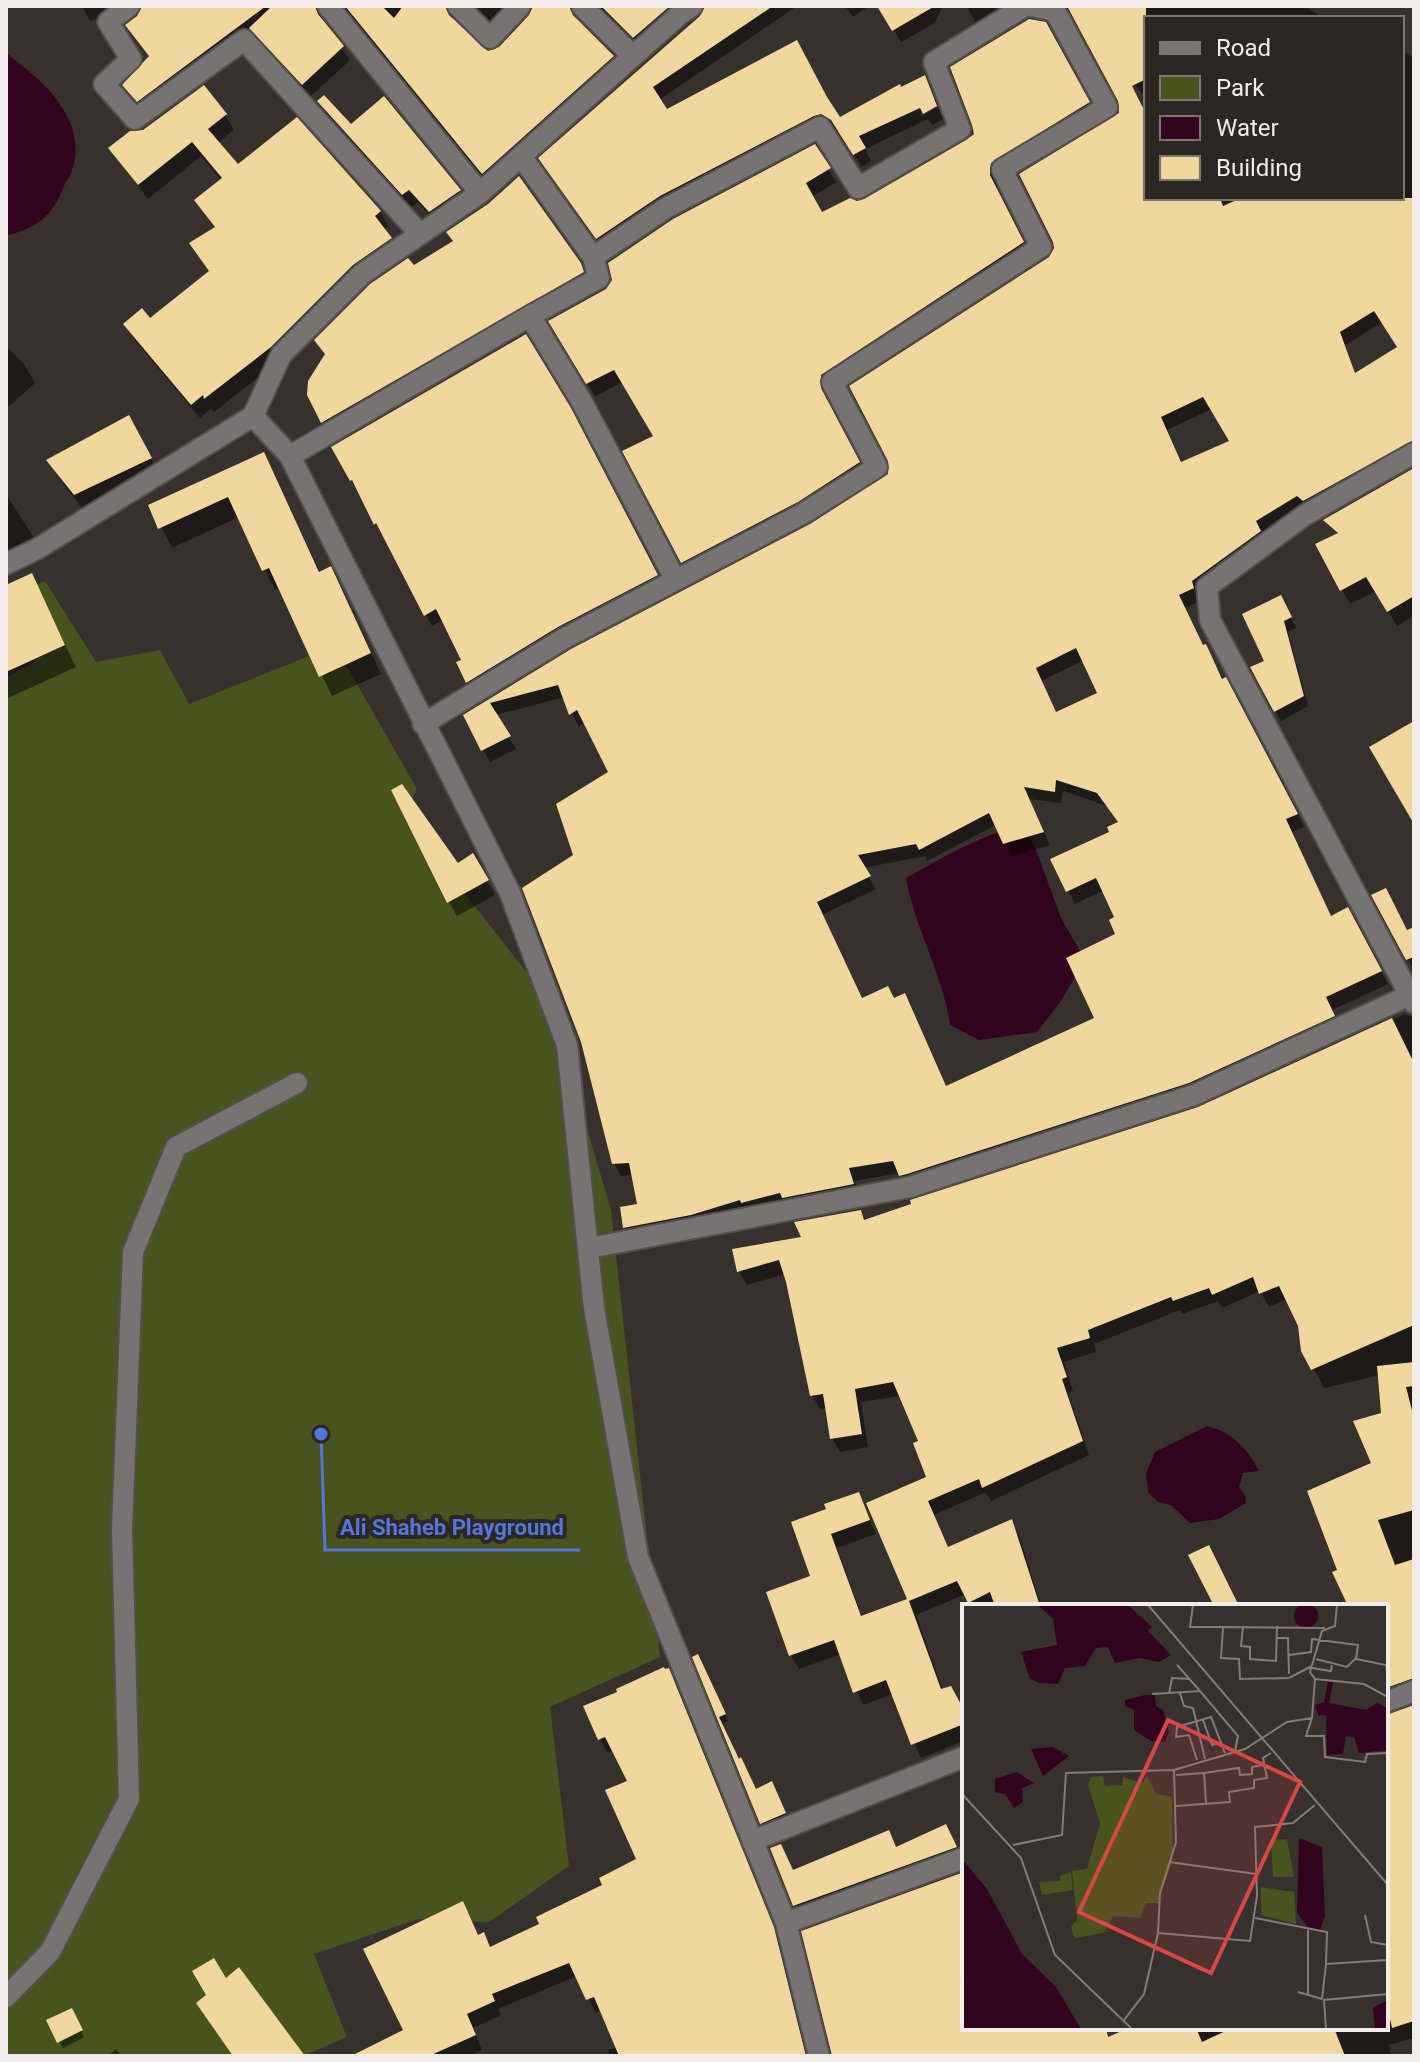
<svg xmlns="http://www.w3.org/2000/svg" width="1420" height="2062" font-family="Roboto,sans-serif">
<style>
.green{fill:#48531d}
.water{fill:#31031e}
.shadow{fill:#0007;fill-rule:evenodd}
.building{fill:#f0d79d;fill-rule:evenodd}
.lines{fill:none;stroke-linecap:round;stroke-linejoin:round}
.minor-casing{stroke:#554f4b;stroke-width:24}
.minor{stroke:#777372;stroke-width:20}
.inset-river{fill:none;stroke:#31031e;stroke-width:4}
.inset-road{fill:none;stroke:#827c79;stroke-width:2}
.view{fill:#da4645;fill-opacity:0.15;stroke:#da4645;stroke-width:4}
.inset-edge{fill:none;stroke:#f2edea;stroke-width:4}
.leader{fill:none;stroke:#5276dc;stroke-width:3}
.callout-dot{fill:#5276dc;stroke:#2d2723;stroke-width:3}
.callout-label{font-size:22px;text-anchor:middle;font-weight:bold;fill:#5276dc;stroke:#2d2723;stroke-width:8;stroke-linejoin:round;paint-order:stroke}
</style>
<rect width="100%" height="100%" fill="#37312d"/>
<path class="green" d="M45,581L96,662L160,650L189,704L309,656L319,677L346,665L417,789L403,815L550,1002L611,1210L660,1657L550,1707L569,1866L489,1922L418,1919L314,1954L347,2037L303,2056H6V678L35,662L6,606V598Z"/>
<path class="water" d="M6,53C42,80 89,119 72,170C71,176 66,181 64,186C51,218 38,227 6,236Z
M1023,825L1035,847L1061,918L1085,960L1061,1001L1037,1032L979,1040L950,1025C943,974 915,929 906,878C944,857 980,835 1023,825Z
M1207,1426C1232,1432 1247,1448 1259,1471L1243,1473L1239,1487L1245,1495L1246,1503L1219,1519L1190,1523L1171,1505L1158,1502L1148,1492L1146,1474L1155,1452Z"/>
<path class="shadow" d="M82,6H133L90,21Z
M137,6H466L455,10L452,19L480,49L493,53L531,16L534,6H586L580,9L575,17L612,57L620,69L490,185L342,6L328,8L322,14V20L350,60L311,96L263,44L250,36L145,113L125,85L150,57L128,26L142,13L143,8Z
M470,6H505L511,17L498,30Z
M590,6H705L693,7L642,50L600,8Z
M706,6H797L659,100L666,112L796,43L840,120L924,78L937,104L921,113V117L938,107L943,119L932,125L928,119L865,149L871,161L862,167L840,132L829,126L605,250L548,171L702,17Z
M845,6H869L853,17Z
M879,6H943L935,23L901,42Z
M974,6H1030L982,34L968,9Z
M1037,6H1304L1324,18H1146V98L1105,51L1146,141V198H1402V51L1414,58V454L1305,507L1262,534L1267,544L1200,601L1185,608L1203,647L1232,692L1304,827L1292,832L1344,945L1369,950L1388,984L1332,1010L1340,1029L1197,1095L908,1188L900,1173L854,1181L859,1197L632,1240L625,1228L623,1208L640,1206L634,1175L621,1176L614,1163L576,856L610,773L585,722L578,726L565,697L495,715L516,749L490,762L465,716L811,526L886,479L1050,259L1121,114L1120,100L1071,12ZM1383,322L1399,348L1356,375L1345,345ZM1212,409L1232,442L1182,464L1167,430ZM1084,660L1100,694L1056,714L1041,681ZM1063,791L1107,806L1120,824L1112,833L1053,860L1075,904L1104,890L1117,918L1118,935L1096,1019L946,1088L862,1000L822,915L876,889L863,868L925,856L927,861L996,825L1012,856L1050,845L1029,799L1061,803Z
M1045,24L1095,116L997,177V190L1030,256L828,389L827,403L866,476L690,575L683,562L656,437L623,382L595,396L551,322L607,290L815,147L836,182L812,197L822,215L857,203L976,135Z
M384,98L459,191L467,205L438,225L418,202L411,207L327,115L320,102L351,127Z
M225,115L234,130L217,143L237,167L296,120L380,212L388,226L383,230L399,253L279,361L214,412L212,408L200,418L134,339L126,324L150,321L210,272L191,244L216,229L197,201L222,181L201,156L148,199L111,149Z
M448,233L579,264L588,278L331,435L323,422L326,356L317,341L413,267L454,242Z
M6,346L24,364L35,383L6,409Z
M576,422L663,587L474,693L468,682L463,661L443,620L432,626L334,448Z
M140,440L163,481L88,516L62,482L49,461Z
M264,455L321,573L330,569L342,589L381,674L332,696L280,587L275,590L239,517L172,548L150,506Z
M6,494L39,546L6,568Z
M1414,497V616L1397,626L1376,591L1350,604L1317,545Z
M31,576L76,667L6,699V588Z
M1286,608L1296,628L1288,632L1308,706L1281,721L1253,668L1267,662Z
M472,856L495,895L457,916L449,902L457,866Z
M1414,930V971L1396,938Z
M1405,1014L1414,1018V1694L1386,1706V1606H1350L1340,1571L1374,1464L1383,1415L1380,1375L1324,1388L1304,1350L1300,1326L1287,1299L1269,1307L1260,1291L1222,1308L1218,1301L1182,1314L1180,1310L1094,1344L1096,1352L1064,1362L1073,1391L1068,1393L1089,1455L991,1501L986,1492L934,1515L949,1549L1011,1521L1019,1535L1041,1606H972L966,1594L916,1615L943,1691L964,1714V1741L921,1758L893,1694L863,1705L841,1654L799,1669L791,1656L769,1594L813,1577L828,1510L858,1494L876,1534L837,1548L862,1617L909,1600L928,1478L920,1442L901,1396L861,1402L868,1447L840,1452L832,1438L827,1408L820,1409L812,1395L785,1274L747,1285L739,1271L860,1212L866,1221L1199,1109Z
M695,1658L701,1663L728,1721L721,1723Z
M668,1670L676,1684L780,1943L809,2056H610L608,2050L617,2047L602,2010L596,2013L577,1976L498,2009L501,2015L473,2028L482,2050L468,2056H359L406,2031L478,1937L483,1935L491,1948L541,1925L605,1886L638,1860L629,1782L614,1750L607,1753L585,1707Z
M1414,1706V2038L1389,2045L1391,2056H1063L1131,2028H1386V1715Z
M775,1790L788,1820L765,1829L755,1791Z
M953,1839L962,1859L802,1918L772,1849L793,1872Z
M71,2011L84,2037L63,2048L49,2021Z
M116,2049L121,2056H108Z"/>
<path class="building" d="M142,6H266L137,102L122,85L149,56L125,25L137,16Z
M272,6H315L318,14L344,46L302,85L249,28Z
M345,6H382L394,18L403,6H445L449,15L488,51L499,47L529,15L533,6H569L573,15L614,56L482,174Z
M601,6H670L633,38Z
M705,6H773L653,87L667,109L797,40L827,97L840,117L900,84L901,87L925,75L937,106L923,114L920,108L859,136L866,148L853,155L831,120L821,114L814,116L660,196L596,239L538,158L700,16Z
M877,6H935L892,31Z
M1067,6H1146V79L1132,86L1146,114V198H1220L1223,206L1241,198H1414V440L1303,501L1297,496L1256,521L1261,531L1192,581L1194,588L1179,595L1203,645L1206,644L1222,679L1226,677L1298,814L1286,819L1331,916L1348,907L1382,971L1326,997L1335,1016L1189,1083L907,1174L899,1176L893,1161L849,1168L854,1184L782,1198L780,1193L741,1203L740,1200L691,1215L623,1228L620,1207L637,1204L629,1163L612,1164L581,1042L522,888L573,855L556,804L608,772L577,710L569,715L558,685L490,703L511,736L481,751L463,715L571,649L810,524L888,474V461L849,386L1049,257L1054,248L1053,242L1019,174L1119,113L1118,101ZM1374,311L1397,347L1355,373L1340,332ZM1203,397L1229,441L1181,462L1161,417ZM1076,648L1097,693L1056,712L1036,668ZM1056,780L1097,793L1118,822L1107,827L1109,832L1050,859L1066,892L1096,878L1114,917L1109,920L1115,934L1066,958L1094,1018L946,1086L905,993L894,998L888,986L862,998L817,902L871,876L858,855L916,844L919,850L989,813L1003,844L1044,832L1024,787L1055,792Z
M1029,19L1046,22L1090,102L991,163L990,175L1024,242L821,375V388L860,462L798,502L681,563L622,451L653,436L614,370L586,384L548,321L606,289L612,280L608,263L673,219L815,144L831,168L806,183L822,212L850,198L857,201L864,199L966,140L974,134L972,125L950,67Z
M204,85L227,114L208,129L238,164L297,117L381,211L375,216L392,238L353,265L271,347L204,399L203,395L191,405L123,324L142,308L150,318L209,271L189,243L215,227L194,200L222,178L192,142L138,185L108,148L130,131L143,130Z
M324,95L351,124L384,96L461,190L429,212L409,190L402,195L317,101Z
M519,176L581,263L584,272L321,423L307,395L308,381L325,354L314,340L370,284L408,258L414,265L453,241L446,232L488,204Z
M526,334L571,408L658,575L558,627L466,683L456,662L461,660L436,609L424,616L376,523L374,525L352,480L350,481L331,447Z
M129,415L152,458L74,495L46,460Z
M264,452L319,572L331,566L371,653L319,677L269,568L262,571L228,497L158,529L148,505Z
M1414,468V596L1387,612L1366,577L1340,591L1315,544L1338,533L1323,520Z
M32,573L65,645L6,672V585Z
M1281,595L1292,617L1284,621L1304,696L1274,712L1250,667L1264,661L1242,614Z
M1414,721V824L1369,747Z
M402,784L458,863L473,853L489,880L447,903L391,790Z
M1386,888L1407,930L1414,927V957L1406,960L1371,895Z
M1392,1018L1414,1063V1325L1311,1370L1301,1351L1298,1326L1279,1286L1259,1294L1253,1277L1212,1295L1209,1288L1173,1301L1171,1297L1088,1330L1090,1338L1057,1348L1067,1377L1062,1379L1083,1441L982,1488L979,1479L928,1501L948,1547L1012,1519L1040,1606H995L990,1592L968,1603L957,1581L909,1601L941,1689L951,1686L964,1710V1724L911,1745L886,1680L853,1693L834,1640L789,1656L766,1592L810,1576L791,1522L826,1509L824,1504L859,1492L870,1520L831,1534L861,1616L907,1599L866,1503L926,1477L913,1443L918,1441L893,1382L855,1389L862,1434L830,1439L823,1394L810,1396L786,1282L779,1260L737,1272L732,1249L801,1237L794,1222L861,1210L864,1220L911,1204L910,1200L1198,1107Z
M1414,1362V1386L1406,1387L1414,1418V1510L1378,1520L1395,1565L1414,1559V1678L1386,1688V1606H1348L1332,1572L1337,1570L1307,1491L1371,1463L1353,1421L1381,1413L1377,1366Z
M1209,1545L1239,1606H1214L1188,1555Z
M698,1654L726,1714L719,1717L739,1759L741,1757L756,1789L772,1781L786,1813L760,1824L692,1657Z
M664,1667L665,1669L669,1668L774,1927L806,2056H619L594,1997L586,2000L569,1963L492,1994L495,2001L467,2014L476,2035L429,2056H351L403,2030L363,1949L463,1901L478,1935L484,1932L490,1947L539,1924L536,1917L602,1885L599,1878L636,1859L605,1790L627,1781L605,1737L598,1740L583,1706L617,1692L616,1689Z
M1414,1705V2021L1392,2028L1386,2001V1715Z
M946,1824L957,1847L793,1906L770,1848L781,1844L793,1870L889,1830L896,1847Z
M964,1872V2028H1106L1108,2037L1129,2028H1196L1202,2042L1232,2028H1334L1345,2056H832L801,1931Z
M214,1958L226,1978L239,1967L305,2056H233L196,2003L206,1995L192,1971Z
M72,2008L83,2030L57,2043L46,2020Z"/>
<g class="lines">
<defs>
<path id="minor" d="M129,6L108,22L131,59L104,84L135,119L244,40L419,233
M328,6L480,193
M458,6L490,38L520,6
M582,6L633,56
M521,156L593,257
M530,316L599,278L593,257L666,208L820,127L858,188L960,129L934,62L1025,6
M253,416L290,456L510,893L567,1045L594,1308L638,1557L786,1923L819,2056
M1414,453L1305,515L1207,587L1210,620L1414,1003
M290,456L530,316L582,402L675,579
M6,564L37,549L253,416L281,355L362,274L480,193L679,15L692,6
M423,724L565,638L804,513L877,467L832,382L1041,247L1002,169L1107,107L1055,11L1032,6
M589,1248L910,1187L1194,1095L1410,995
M1386,1702L1414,1691
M752,1841L964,1757
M786,1923L964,1858
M6,1997L50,1952L129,1799L122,1529L133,1252L176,1147L297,1083"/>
</defs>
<use href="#minor" class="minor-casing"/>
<use href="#minor" class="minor"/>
</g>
<g transform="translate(962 1604)">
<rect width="426" height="426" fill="#37312d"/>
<path d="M141,172L143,182L160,181L161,173L180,179L185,172L194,190L210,193L211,255L196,299H184L178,314L151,312L142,329L112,334L109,323L115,316L110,267L125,265L138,219L126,181L129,173ZM325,235L332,273H311L309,236ZM109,268L111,286L80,291L77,278L98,277V272ZM299,283L332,288L334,320L299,311Z" fill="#48531d"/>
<path d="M332 12a12 12 0 1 1 24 0a12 12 0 1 1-24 0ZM76,1H166L190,23L186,27L209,51L197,58L178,54L153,59L146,43L134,44L123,62L103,64L96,80L78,79L68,75L59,48L95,41L91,15ZM366,78H371L367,99L404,106L415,99L426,105V146L397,149L392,133L384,132L381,150L365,151L364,112L356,111L353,101L362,98ZM183,91H193L194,102L201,106L207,128L203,138L189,137L172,126V106L163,102V96ZM91,143L107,152L81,172L69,145ZM55,168L72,179L60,184L61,198L52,204L43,190L33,188V175ZM337,234L360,243L363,312L358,326L346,323L335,309ZM0,255L25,285L60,350L94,383L119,425H0ZM426,396V425H413L411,404Z" fill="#31031e"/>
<path class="inset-river" d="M0,366L50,425"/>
<path class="inset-road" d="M186,1L426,281M231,1L228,23H260M281,23L279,42L288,43V55L314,57L315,22M315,34H326L327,70M327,51L349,48L350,35L396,41L394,55L424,61L426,69M354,55L385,63L394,54M215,61L238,87M350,62L327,74L278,75L277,55L259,54L261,23L363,24M350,64L369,67L370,61M353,75L402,80L426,93M218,89L222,102L231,104L243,155M190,90L238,87L276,132L273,147M207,90L210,74L227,75M350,114L344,132H362L363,153L403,158L405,150L426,149M241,116L250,141L259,138M235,156L227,131L214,133L215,123L249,113L263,149M242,169L277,164L278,171L290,170V163L301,161M214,171L242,169L244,199M0,190L59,254L93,351L170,425M214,202L268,198L267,188L292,184V176L305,174L301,154L309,149M51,241L100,231L104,169L212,166L283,145L325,118L350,114L353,75L348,68L360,27L373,22L375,1M207,258L294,270M403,311L409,338L426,341M293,314L365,328L364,360L426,356M346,326V390M196,329L288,337L295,292L293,223L331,219L353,201M336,388L360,395M360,395L364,360M162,416L182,390L196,329L198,289L214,238L212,166M364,425L362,396L426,390"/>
<path class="view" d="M206,116L338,178L249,369L117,308Z"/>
<rect width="426" height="426" class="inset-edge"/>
</g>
<path class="leader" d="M321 1434L325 1550H580"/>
<circle class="callout-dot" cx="321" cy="1434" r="8"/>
<g class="callout-label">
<text x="452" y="1535">Ali Shaheb Playground</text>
</g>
<rect width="1420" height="2062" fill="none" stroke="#f2edea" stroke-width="16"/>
<rect x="1144" y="16" width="260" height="184" fill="#2d2723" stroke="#7c7673" stroke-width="2"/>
<rect x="1160" y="42" width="40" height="12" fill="#777372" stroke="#7c7673" stroke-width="2"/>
<text x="1216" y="56" font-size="24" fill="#f2edea">Road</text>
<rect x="1160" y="76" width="40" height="24" fill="#48531d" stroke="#7c7673" stroke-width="2"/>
<text x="1216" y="96" font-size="24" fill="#f2edea">Park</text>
<rect x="1160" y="116" width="40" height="24" fill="#31031e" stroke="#7c7673" stroke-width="2"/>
<text x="1216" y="136" font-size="24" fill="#f2edea">Water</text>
<rect x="1160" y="156" width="40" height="24" fill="#f0d79d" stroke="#7c7673" stroke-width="2"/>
<text x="1216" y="176" font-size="24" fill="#f2edea">Building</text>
</svg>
